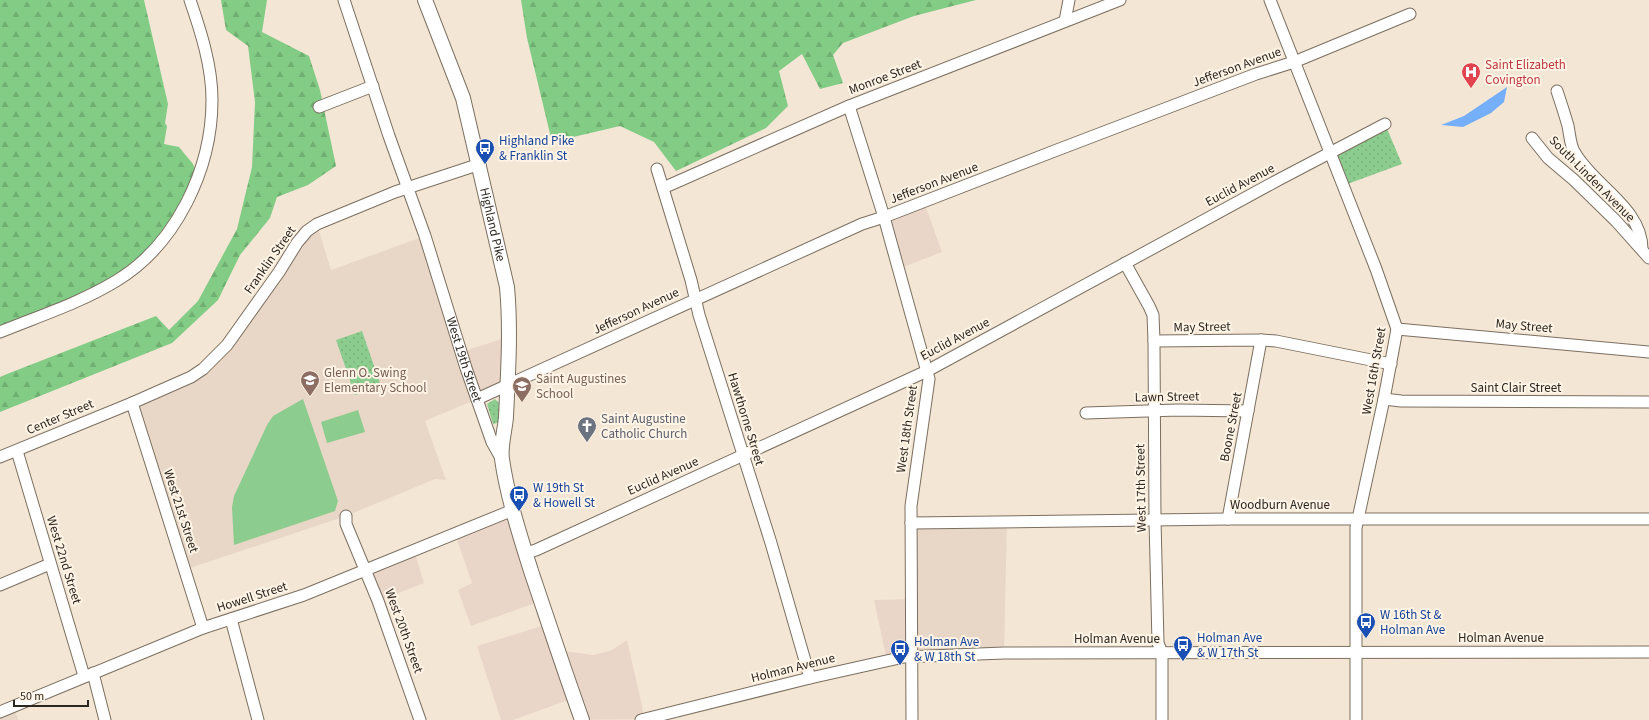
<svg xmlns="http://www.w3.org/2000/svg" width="1649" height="720" font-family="'Source Sans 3',sans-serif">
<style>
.commercial{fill:#ead6c8}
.education{fill:#e8d7c7}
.grass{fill:url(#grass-dots)}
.forest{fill:url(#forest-firs)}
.pitch{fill:#8ccc8e}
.water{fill:#75aff9}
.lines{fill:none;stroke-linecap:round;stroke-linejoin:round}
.minor-casing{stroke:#7b6f60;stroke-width:13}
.tertiary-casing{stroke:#7b6f60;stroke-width:16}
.minor{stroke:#fff;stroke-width:11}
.tertiary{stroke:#fff;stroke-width:14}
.labels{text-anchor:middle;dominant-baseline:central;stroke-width:4;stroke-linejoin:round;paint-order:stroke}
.health-label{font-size:13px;fill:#be3a42;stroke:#fff4e6;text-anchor:start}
.street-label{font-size:13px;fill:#2b261f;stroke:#fff4e6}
.transit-label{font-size:13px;fill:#164399;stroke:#fff4e6;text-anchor:start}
.education-label{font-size:13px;fill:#785e54;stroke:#fff4e6;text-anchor:start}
.worship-label{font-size:13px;fill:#5b616d;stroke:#fff4e6;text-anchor:start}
</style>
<defs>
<pattern id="grass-dots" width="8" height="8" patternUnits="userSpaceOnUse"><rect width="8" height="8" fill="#8ccc8e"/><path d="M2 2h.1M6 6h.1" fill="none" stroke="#79af7a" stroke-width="1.8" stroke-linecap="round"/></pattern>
<pattern id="forest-firs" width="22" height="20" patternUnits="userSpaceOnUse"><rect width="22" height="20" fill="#82cc85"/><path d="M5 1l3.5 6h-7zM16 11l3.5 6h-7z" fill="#70af72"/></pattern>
</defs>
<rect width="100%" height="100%" fill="#f4e6d5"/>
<path class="commercial" d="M924,202L942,252L898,269L884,217Z
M508,337L507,385L477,399L461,352Z
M513,510L541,601L471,626L458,590L472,583L455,534Z
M414,550L424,583L378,601L366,570Z
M911,599V655L887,661L874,600Z
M548,624L557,650L593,655L610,651L627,640L645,719L582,720L574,698L513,720H501L477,646Z"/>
<path class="education" d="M317,224L331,270L425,236L477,399L425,421L446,480L435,479L346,516L184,570L132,403L203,369Z
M1007,522L1004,653L911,655V523Z
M14,706L18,720H0V712Z"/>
<path class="grass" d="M1385,124L1402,164L1342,186L1329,153Z
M362,331L381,386L355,395L336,340Z
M495,399L499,403V421L497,423L493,424L487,404Z"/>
<path class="forest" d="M0,0H144L168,104L165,123L167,126L164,144L179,147L193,164L198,177L170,229L117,280L0,332Z
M221,0H267L262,32L309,56L320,90L336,166L308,185L277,197L270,218L240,255L218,300L172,343L0,412V377L7,374L156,316L169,330L198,301L237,229L252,167L255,102L248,46L226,30Z
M521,0H976L914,16L843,43L833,55L843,83L820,89L802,54L779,71L788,106L766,128L676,171L654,142L620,126L552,142L527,38Z"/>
<path class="pitch" d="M303,399L338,501L335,511L234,545L232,507L234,496L267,425L273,416Z
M358,410L365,432L327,443L321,422Z"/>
<path class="water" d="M1507,87L1504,102L1491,113L1463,127L1441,125L1464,116Z"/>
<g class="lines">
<defs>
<g id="minor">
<path id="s1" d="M344,0L389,136L425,236L466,368L492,442L501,458"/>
<path d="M1270,0L1376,269L1397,329L1384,399L1356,528V720"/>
<path d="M1065,21L1069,0"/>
<path d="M1557,91C1561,103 1565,115 1568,126C1570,135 1570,146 1575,153C1594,186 1642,208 1642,249"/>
<path d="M849,106L884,217L929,379L911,506L912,720"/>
<path d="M319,107L373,86"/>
<path d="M1532,138L1548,158L1574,180L1616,221L1649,258"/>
<path d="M657,169L691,280L699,315L771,543L810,678"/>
<path d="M663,188L849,106L1120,0"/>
<path d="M1125,263L1149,306L1153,315L1154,341L1155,520L1158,643L1162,653V720"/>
<path d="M1397,329L1649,352"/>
<path d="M0,332C39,316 80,303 116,281C176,245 212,169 212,100C212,66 201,32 190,0"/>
<path d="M1154,341L1261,340L1276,341L1391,364"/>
<path d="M477,399L862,224L884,217L1057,150L1256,74L1294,62L1410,14"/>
<path d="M1384,399L1401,401L1649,402"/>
<path d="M132,403L203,628"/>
<path d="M1086,413L1178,410L1248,411"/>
<path d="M17,451L84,676"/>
<path d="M0,457L132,403L191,377L203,369L227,345L279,272L297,243L307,231L317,224L395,192L480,164"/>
<path d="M346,516V524L378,601L420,720"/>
<path d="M1228,519L1261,340"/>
<path d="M911,523L1228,519H1649"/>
<path d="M526,553L536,550L927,371L1280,179L1385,124"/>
<path d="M0,585L50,564"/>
<path d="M231,619L258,720"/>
<path d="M93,673L105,720"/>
<path d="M0,712L203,628L304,595L513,510"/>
<path d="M641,720L810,678L904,657L1004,653L1649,652"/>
</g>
<g id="tertiary">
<path id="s2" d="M425,0L463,98L507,287C511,330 508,374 506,417C505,430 500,447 502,459C507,495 520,536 531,571C548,621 564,670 582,720"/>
</g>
</defs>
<use href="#minor" class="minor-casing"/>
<use href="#tertiary" class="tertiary-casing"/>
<use href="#minor" class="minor"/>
<use href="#tertiary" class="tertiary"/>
</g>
<defs>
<symbol id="hospital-pin" viewBox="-11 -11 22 30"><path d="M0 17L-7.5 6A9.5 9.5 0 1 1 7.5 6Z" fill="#e0444e" stroke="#fff4e6"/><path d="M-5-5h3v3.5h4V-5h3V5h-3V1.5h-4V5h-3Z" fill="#fff"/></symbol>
<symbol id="bus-pin" viewBox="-11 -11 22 30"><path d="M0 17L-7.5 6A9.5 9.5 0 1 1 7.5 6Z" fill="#1a4fb4" stroke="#fff4e6"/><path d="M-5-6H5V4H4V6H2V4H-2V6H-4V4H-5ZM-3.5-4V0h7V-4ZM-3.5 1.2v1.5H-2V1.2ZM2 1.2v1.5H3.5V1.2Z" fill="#fff"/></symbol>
<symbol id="school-pin" viewBox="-11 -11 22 30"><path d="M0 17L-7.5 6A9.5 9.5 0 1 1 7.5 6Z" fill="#8d6e63" stroke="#fff4e6"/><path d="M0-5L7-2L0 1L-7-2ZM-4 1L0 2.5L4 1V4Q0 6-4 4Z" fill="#fff"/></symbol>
<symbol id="church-pin" viewBox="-11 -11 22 30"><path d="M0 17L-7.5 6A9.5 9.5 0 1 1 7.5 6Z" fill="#6b7280" stroke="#fff4e6"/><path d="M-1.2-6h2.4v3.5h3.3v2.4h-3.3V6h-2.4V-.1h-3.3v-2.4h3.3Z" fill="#fff"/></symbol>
</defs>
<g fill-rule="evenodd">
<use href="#hospital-pin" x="1460" y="61" width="22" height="30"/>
<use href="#bus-pin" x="474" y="137" width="22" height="30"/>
<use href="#school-pin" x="299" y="369" width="22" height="30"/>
<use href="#school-pin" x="511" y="375" width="22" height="30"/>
<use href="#church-pin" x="576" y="415" width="22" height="30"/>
<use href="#bus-pin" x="508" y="484" width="22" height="30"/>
<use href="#bus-pin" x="1355" y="611" width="22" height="30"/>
<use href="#bus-pin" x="1172" y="634" width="22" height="30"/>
<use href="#bus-pin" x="889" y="638" width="22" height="30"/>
</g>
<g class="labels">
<g class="health-label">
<text x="1485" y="65">Saint Elizabeth<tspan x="1485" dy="15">Covington</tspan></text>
</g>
<g class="street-label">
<text transform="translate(1237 67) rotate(-20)">Jefferson Avenue</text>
<text transform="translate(885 77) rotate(-21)">Monroe Street</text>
<text transform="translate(1592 179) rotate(45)">South Linden Avenue</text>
<text transform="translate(934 183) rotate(-21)">Jefferson Avenue</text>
<text transform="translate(1240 185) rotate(-28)">Euclid Avenue</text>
<text stroke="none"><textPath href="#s2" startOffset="235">Highland Pike</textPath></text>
<text transform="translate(270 260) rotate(-55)">Franklin Street</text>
<text transform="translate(636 311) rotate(-25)">Jefferson Avenue</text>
<text transform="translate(1524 326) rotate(5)">May Street</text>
<text transform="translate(1202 327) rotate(-1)">May Street</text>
<text transform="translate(955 339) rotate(-28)">Euclid Avenue</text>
<text stroke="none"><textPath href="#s1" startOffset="379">West 19th Street</textPath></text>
<text transform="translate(1374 371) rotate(-80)">West 16th Street</text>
<text x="1516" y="388">Saint Clair Street</text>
<text transform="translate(1167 397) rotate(-1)">Lawn Street</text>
<text transform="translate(60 417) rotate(-23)">Center Street</text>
<text transform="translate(746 419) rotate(73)">Hawthorne Street</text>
<text transform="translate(1231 427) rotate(-79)">Boone Street</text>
<text transform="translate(907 429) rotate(-82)">West 18th Street</text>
<text transform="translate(663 476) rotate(-24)">Euclid Avenue</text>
<text transform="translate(1141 488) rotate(-91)">West 17th Street</text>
<text x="1280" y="505">Woodburn Avenue</text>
<text transform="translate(181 511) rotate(72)">West 21st Street</text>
<text transform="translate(64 560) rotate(73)">West 22nd Street</text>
<text transform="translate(252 597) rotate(-18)">Howell Street</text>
<text transform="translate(404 631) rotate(70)">West 20th Street</text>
<text x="1501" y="638">Holman Avenue</text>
<text x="1117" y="639">Holman Avenue</text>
<text transform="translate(793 668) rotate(-14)">Holman Avenue</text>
</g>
<g class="transit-label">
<text x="499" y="141">Highland Pike<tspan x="499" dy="15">&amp; Franklin St</tspan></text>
<text x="533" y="488">W 19th St<tspan x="533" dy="15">&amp; Howell St</tspan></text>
<text x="1380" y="615">W 16th St &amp;<tspan x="1380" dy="15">Holman Ave</tspan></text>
<text x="1197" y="638">Holman Ave<tspan x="1197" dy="15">&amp; W 17th St</tspan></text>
<text x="914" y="642">Holman Ave<tspan x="914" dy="15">&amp; W 18th St</tspan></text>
</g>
<g class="education-label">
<text x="324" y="373">Glenn O. Swing<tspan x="324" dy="15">Elementary School</tspan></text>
<text x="536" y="379">Saint Augustines<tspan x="536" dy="15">School</tspan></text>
</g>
<g class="worship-label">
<text x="601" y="419">Saint Augustine<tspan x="601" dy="15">Catholic Church</tspan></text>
</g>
</g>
<path d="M14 700v6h74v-6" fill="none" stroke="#2b261f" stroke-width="2"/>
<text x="20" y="700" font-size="12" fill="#2b261f" stroke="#fff4e6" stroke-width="3" paint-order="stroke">50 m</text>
</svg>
